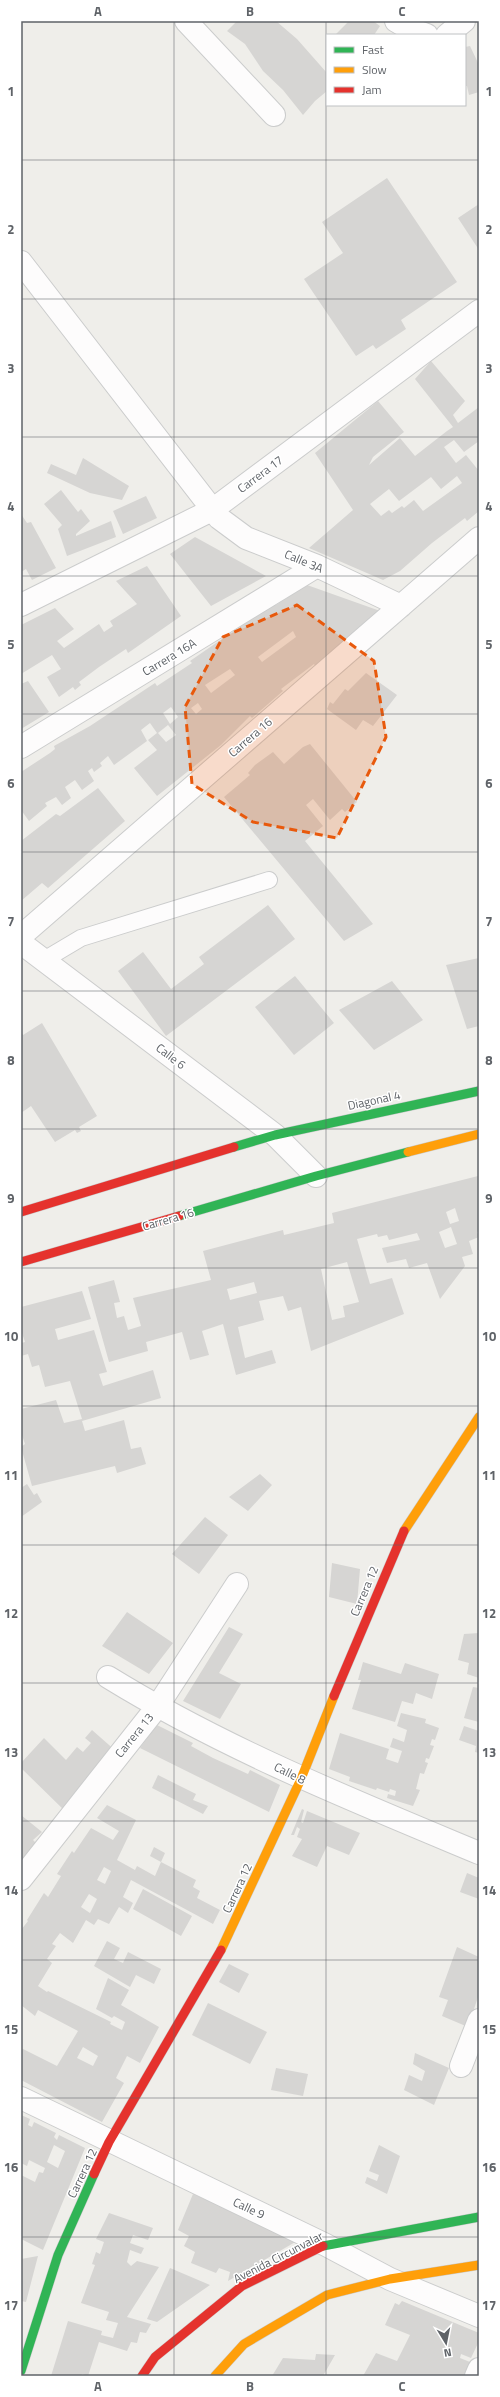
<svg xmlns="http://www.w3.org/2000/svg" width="500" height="2397" font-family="'Titillium Web',sans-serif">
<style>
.building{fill:#d6d5d3;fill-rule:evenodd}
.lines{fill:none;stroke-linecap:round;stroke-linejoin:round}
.lane-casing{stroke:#cbcccc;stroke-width:18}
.street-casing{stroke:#cbcccc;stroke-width:24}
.fast-casing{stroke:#cacacb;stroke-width:10}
.slow-casing{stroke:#cacacb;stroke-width:10}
.jam-casing{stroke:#cacacb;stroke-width:10}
.lane{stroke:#fdfcfc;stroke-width:16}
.street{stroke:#fdfcfc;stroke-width:22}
.fast{stroke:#30b455;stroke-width:9}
.slow{stroke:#ff9f0a;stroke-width:9}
.jam{stroke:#e5322d;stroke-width:9}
.marked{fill:#e8590c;fill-opacity:0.2;stroke:#e8590c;stroke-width:3;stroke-dasharray:8 5;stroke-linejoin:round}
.grid{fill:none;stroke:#5f6368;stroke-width:1;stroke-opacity:0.55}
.labels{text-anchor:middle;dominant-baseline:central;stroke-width:3;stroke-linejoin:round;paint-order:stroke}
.street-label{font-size:12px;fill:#5f6368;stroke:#fff}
.neatline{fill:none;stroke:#5f6368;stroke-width:1.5}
.grid-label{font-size:13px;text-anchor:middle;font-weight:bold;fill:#5f6368}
</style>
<rect width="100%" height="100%" fill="#efeeea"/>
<path class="building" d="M237,21H276L297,39L327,73V91L315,101L303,115L283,90L263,71L245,44L227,31Z
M349,21H373L380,26L374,35H335Z
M470,46L479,65V92L469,95L467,86H465V47Z
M387,178L457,282L401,320L406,329L376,349L373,345L356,356L304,279L343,253L322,222Z
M479,204V250L458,218Z
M431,361L465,401L453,415L458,423L479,407V441L464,452L454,440L444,447L456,463L466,455L479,471V511L467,521L465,518L432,543L400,571L383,580L309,548L353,510L315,453L378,401L404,432L373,457L369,465L400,438L415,456L447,431L453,427L415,379ZM457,476L462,483L423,511L414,500L404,508L402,506L392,513L389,510L381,516L370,504L389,489L399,501L431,477L441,489Z
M83,458L129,486L122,500L90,493L47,473L51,464L76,475Z
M61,490L78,512L81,509L90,521L76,534V536L111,521L116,537L67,556L58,529L62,525L44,504Z
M146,496L157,518L123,534L113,511Z
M21,514L27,523L31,522L56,568L32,580L26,569L21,572Z
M195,537L266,576L211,606L170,554Z
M147,566L181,616L128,653L126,649L99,667L79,682L81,685L75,690L73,687L59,697L47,677L61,669L52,655L21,674V625L55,608L74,629L57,641L64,648L99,624L104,632L113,626L110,621L137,604L116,581Z
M307,585L383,612L316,667L314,664L281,689L283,691L252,718L250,716L221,745L157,796L134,768L157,750L148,740L157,733L150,723L141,730L147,741L114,765L108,756L100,763L102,766L94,772L92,768L88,771L94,781L82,790L75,780L65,787L71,798L62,805L56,797L45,803L47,806L29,821L21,810V772L50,753L55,749L54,746L90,726L155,683L157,686L192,663L190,661L274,603L276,605ZM293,631L296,637L262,662L258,657ZM230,669L235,675L211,693L205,685ZM198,703L202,709L196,714L191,708ZM171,707L178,717L170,724L163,713ZM168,725L176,735L166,742L158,733Z
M366,673L397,695L373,726L363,720L356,730L327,709L330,702L333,704L345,689L348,691Z
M28,681L49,712L21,729V684Z
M310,744L357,802L345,812L342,809L330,820L313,799L306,805L323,826L305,841L373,924L344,941L224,797L250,775L248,773L255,765L273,752L284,764L303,747Z
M98,788L125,821L48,888L42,883L21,901V841L56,814L60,816Z
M268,905L295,939L166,1036L118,971L143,952L171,989L204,964L199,957Z
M479,958V1026L467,1029L446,965Z
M295,976L334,1023L294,1055L255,1007Z
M392,981L423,1020L374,1050L339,1010Z
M42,1023L97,1116L79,1127L81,1131L77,1133L75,1130L55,1142L31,1106L21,1113V1032L23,1035Z
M478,1176L479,1231L477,1232L479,1237L469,1241L473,1254L462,1257L465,1266L440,1299L427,1263L409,1268L406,1259L387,1263L382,1248L420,1240L417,1233L389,1240L387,1235L378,1237L377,1234L357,1239L370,1284L392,1278L404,1314L311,1351L301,1307L288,1311L283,1296L259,1301L264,1320L238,1327L245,1358L272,1350L276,1363L236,1375L223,1324L202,1331L209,1355L190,1360L182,1332L146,1342L148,1351L109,1362L88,1287L114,1280L120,1302L114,1303L117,1318L124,1316L128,1330L141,1326L133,1298L211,1280L203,1251L283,1230L284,1235L334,1223L332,1213ZM455,1208L459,1221L450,1224L446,1212ZM451,1227L457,1244L445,1248L439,1232ZM347,1262L359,1302L343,1306L345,1317L332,1320L321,1269ZM254,1282L257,1293L230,1300L227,1289Z
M82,1291L91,1319L55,1329L58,1340L94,1330L107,1372L99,1374L103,1386L153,1370L161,1398L82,1421L85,1431L124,1420L131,1449L141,1447L146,1464L117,1473L115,1466L32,1486L21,1447L25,1444L21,1432V1409L56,1400L64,1423L82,1419L70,1381L45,1387L39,1365L32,1367L28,1354L21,1356V1343L25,1342L21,1330V1307Z
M260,1474L272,1485L248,1511L229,1497Z
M27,1484L34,1495L37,1493L42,1502L21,1517V1488Z
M205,1517L228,1535L199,1574L172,1554Z
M332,1563L360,1569L357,1604L329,1597Z
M127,1612L173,1643L149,1674L102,1646Z
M229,1627L243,1634L219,1673L241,1684L220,1719L183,1701Z
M479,1633V1678L467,1674L469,1663L458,1660L464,1634Z
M363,1662L401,1674L405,1663L439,1674L432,1699L416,1693L413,1704L402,1701L395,1722L352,1709L361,1680H358Z
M473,1687L479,1688V1722L464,1718Z
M401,1713L426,1719L425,1723L439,1728L435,1740L432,1739L430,1745L434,1746L429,1759L426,1758L425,1762L428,1763L424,1774L420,1773L416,1789L420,1790L413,1806L387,1798L388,1794L395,1796L396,1791L390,1789L389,1792L377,1788L376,1790L349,1781L350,1777L329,1769L340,1733L389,1749L386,1759L398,1763L402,1751L390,1747L393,1738L404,1742L407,1730L397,1726Z
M157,1725L193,1743L191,1746L213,1758L248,1774L250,1770L280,1785L269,1812L140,1748Z
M464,1726L479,1731V1753L475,1752L476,1746L459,1740Z
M92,1730L117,1752L66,1812L21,1768V1763L44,1738L66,1760L77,1747L83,1752L91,1743L85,1738Z
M158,1775L196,1794L193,1800L208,1806L203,1814L152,1788Z
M107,1805L136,1820L117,1860L135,1870L137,1866L155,1876L161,1862L196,1880L193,1887L200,1891L197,1898L220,1910L213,1924L131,1880L123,1897L133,1903L128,1913L119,1907L109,1924L98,1919L94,1925L86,1920L73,1943L60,1933L52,1944L56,1946L47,1959L52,1963L38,1986L47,1992L48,1991L111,2022L110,2024L122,2030L125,2022L114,2016L112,2018L96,2009L108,1978L129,1990L121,2005L159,2027L140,2063L127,2056L116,2078L124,2083L102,2122L21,2080V2048L57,2066L78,2031L38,2010L35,2016L21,2005V1930L28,1921L27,1920L44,1893L48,1897L61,1876L57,1874L72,1851L74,1853L91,1828L113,1840L119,1831L97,1818ZM104,1867L111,1871L105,1884L97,1880ZM89,1894L97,1899L90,1913L81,1907ZM83,2047L98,2056L93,2066L77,2058Z
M302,1809L304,1810L301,1822L303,1823L307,1811L360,1833L349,1855L327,1846L317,1867L292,1856L302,1839L297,1837L300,1829L297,1827L294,1835H291Z
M21,1815L42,1832L33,1840L39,1846L21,1864Z
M154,1847L165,1853L161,1862L150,1856Z
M467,1873L479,1878V1899L460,1892Z
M143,1889L192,1916L181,1936L133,1909Z
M107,1941L120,1948L114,1959L123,1963L128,1952L161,1969L154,1984L136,1975L130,1987L94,1966Z
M457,1947L479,1957V1994L468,2027L442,2016L448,2000L439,1997Z
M229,1964L249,1974L239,1993L219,1982Z
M208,2003L267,2032L250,2064L192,2035Z
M415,2053L449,2068L434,2105L404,2090L409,2075L422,2081L425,2071L413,2064Z
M276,2068L308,2074L303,2096L271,2090Z
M21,2115L30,2119L28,2125L32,2127L34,2122L56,2133L54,2137L57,2140L59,2135L85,2148L43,2250L21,2239V2175L35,2182L39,2172L43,2173L45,2168L29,2160L27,2166L21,2163ZM54,2145L65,2151L58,2168L47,2162Z
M379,2145L400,2156L387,2194L365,2183L367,2177L377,2181L379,2175L369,2171Z
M193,2194L229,2210L297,2241L228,2281L230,2272L219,2268L216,2273L191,2263L195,2252L184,2246L189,2236L178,2230Z
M109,2213L153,2228L148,2240L133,2235L130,2243L144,2248L141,2254L130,2250L127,2262L131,2266L137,2261L159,2267L127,2317L151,2324L146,2333L140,2332L137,2343L131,2342L127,2351L99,2342L88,2376L82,2374L81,2376H51L68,2321L102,2331L101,2335L113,2338L118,2323L106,2320L109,2312L81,2303L95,2265L92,2264L96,2252L100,2254L104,2242L96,2239Z
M38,2256L26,2302L21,2301V2259Z
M170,2268L210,2285L157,2322L147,2319Z
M402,2301L479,2333V2341L471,2358L461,2354L460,2358L470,2362L464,2376H363L376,2353L397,2361L410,2335L385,2325L395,2303L399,2305Z
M316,2354L335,2355L323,2376H272L283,2358L315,2360Z"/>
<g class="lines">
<defs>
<path id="lane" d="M44,960L81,938L269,880"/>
<path id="street" d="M186,21L274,115
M396,21L408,28L427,35
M447,35L464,21
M21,262L219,518L246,538L317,566L401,606
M21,605L212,510L479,311
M21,747L317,566
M21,936L479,538
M21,943L275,1135L316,1176
M108,1677C225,1749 352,1800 479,1853
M21,1879L157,1707L237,1584
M461,2066L479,2020
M21,2098L326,2245L390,2279L479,2316
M476,2376L479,2369"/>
<path id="fast" d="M234,1147L275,1135L479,1091
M179,1216L316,1176L408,1152
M323,2246L479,2217
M21,2371L58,2255L94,2174"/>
<path id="slow" d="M408,1152L479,1134
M404,1531L479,1417
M221,1950L301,1779L334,1696
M215,2376L244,2344L327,2295L390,2279L479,2265"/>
<path id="jam" d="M21,1212L234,1147
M21,1262L179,1216
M334,1696L404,1531
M94,2174L109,2142L221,1950
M142,2376L155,2357L242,2286L323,2246"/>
</defs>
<use href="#lane" class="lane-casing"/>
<use href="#street" class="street-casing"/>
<use href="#fast" class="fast-casing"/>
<use href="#slow" class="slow-casing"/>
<use href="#jam" class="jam-casing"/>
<use href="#lane" class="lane"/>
<use href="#street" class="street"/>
<use href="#fast" class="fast"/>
<use href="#slow" class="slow"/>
<use href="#jam" class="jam"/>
</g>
<path class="marked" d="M297,605L374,661L386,737L337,838L253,822L192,784L185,707L223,637Z"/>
<path class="grid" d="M174,21V2376M326,21V2376M21,160H479M21,299H479M21,437H479M21,576H479M21,714H479M21,852H479M21,991H479M21,1129H479M21,1268H479M21,1406H479M21,1545H479M21,1683H479M21,1821H479M21,1960H479M21,2098H479M21,2237H479"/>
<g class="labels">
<g class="street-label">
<text transform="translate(260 474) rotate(-37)">Carrera 17</text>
<text transform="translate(304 561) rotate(23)">Calle 3A</text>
<text transform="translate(169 657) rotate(-31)">Carrera 16A</text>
<text transform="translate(250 737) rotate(-41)">Carrera 16</text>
<text transform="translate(171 1056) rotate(37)">Calle 6</text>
<text transform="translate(374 1100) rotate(-12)">Diagonal 4</text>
<text transform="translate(168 1219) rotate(-16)">Carrera 16</text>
<text transform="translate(364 1591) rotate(-67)">Carrera 12</text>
<text transform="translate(134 1735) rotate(-51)">Carrera 13</text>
<text transform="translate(290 1773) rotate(26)">Calle 8</text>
<text transform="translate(237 1888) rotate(-65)">Carrera 12</text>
<text transform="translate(82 2173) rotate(-65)">Carrera 12</text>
<text transform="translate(249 2208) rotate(25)">Calle 9</text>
<text transform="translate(278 2257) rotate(-27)">Avenida Circunvalar</text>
</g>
</g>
<rect width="500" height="2397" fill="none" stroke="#ffffff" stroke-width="44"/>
<rect x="326" y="34" width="140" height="72" fill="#ffffff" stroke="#bfc1c3"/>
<rect x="334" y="47" width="20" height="6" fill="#30b455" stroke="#bfc1c3"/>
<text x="362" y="54" font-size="12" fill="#5f6368">Fast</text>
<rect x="334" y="67" width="20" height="6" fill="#ff9f0a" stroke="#bfc1c3"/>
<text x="362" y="74" font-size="12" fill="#5f6368">Slow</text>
<rect x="334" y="87" width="20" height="6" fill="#e5322d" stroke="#bfc1c3"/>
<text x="362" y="94" font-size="12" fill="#5f6368">Jam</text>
<g transform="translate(446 2343) rotate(170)" stroke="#ffffff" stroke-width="3" paint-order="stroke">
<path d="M0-3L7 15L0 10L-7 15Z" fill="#5f6368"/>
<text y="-6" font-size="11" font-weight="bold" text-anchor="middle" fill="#5f6368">N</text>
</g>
<rect x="22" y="22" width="456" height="2353" class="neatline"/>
<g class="grid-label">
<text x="98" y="16">A</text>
<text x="250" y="16">B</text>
<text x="402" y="16">C</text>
<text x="11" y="96">1</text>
<text x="489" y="96">1</text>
<text x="11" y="234">2</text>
<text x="489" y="234">2</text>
<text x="11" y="373">3</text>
<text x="489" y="373">3</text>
<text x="11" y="511">4</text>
<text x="489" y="511">4</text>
<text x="11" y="649">5</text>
<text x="489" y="649">5</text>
<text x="11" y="788">6</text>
<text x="489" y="788">6</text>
<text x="11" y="926">7</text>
<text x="489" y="926">7</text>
<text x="11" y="1065">8</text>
<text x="489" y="1065">8</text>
<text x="11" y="1203">9</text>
<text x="489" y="1203">9</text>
<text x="11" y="1341">10</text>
<text x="489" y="1341">10</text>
<text x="11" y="1480">11</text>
<text x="489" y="1480">11</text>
<text x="11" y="1618">12</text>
<text x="489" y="1618">12</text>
<text x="11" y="1757">13</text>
<text x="489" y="1757">13</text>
<text x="11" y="1895">14</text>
<text x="489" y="1895">14</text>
<text x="11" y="2034">15</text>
<text x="489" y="2034">15</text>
<text x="11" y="2172">16</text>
<text x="489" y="2172">16</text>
<text x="11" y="2310">17</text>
<text x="489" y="2310">17</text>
<text x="98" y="2391">A</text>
<text x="250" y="2391">B</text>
<text x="402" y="2391">C</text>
</g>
</svg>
